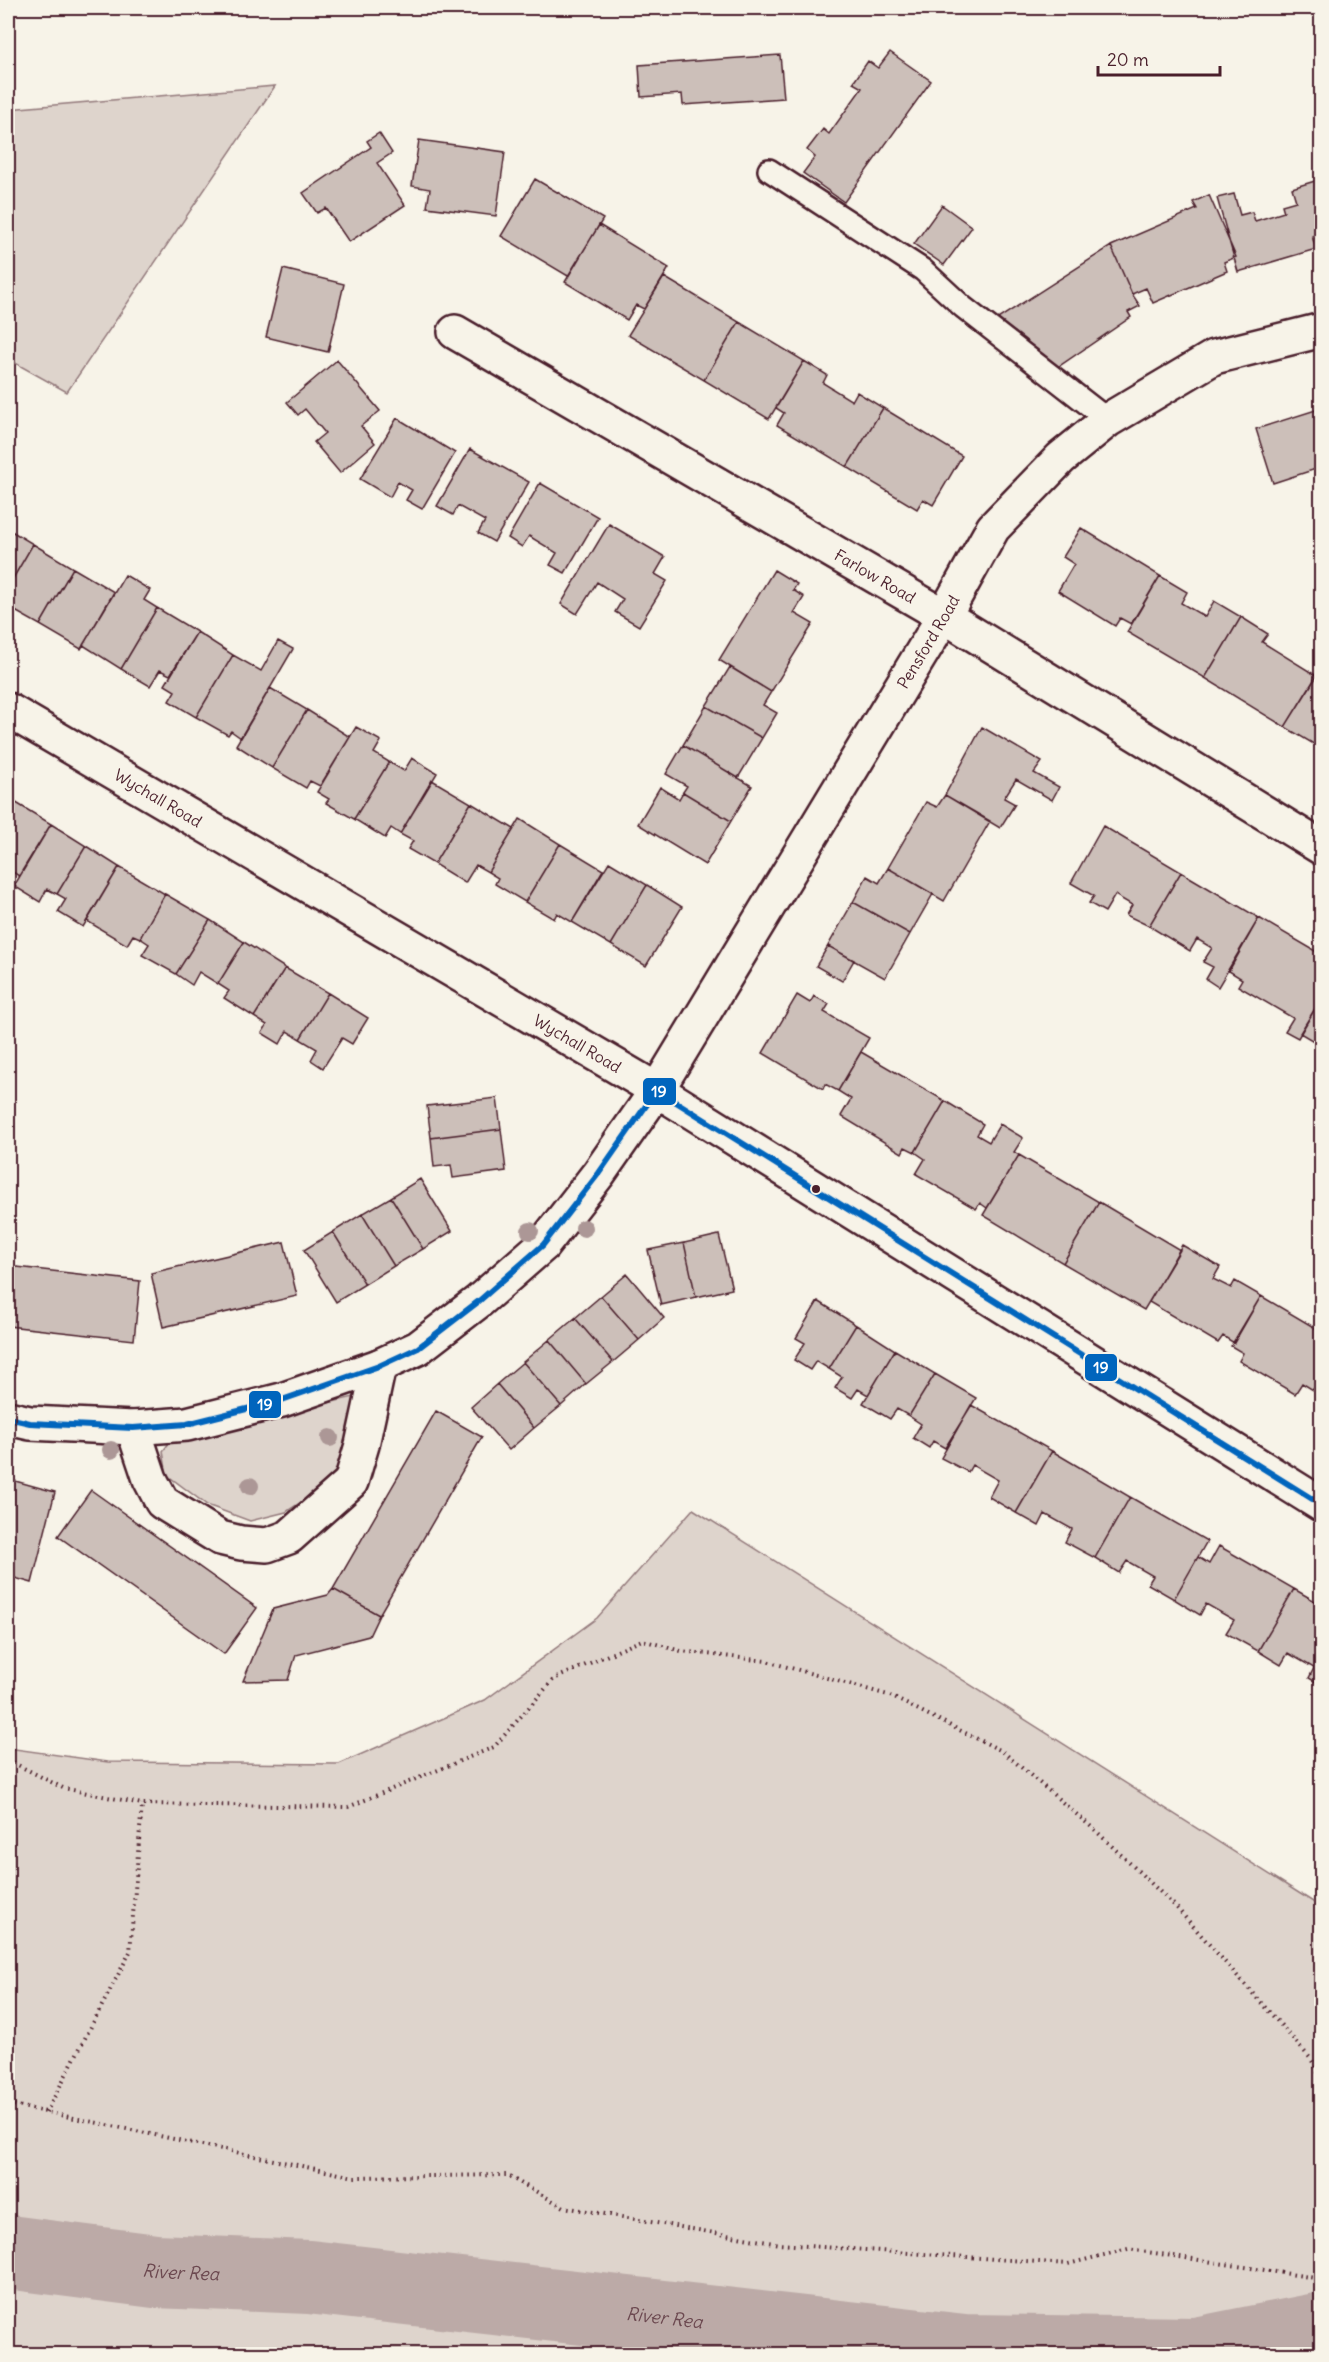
<svg xmlns="http://www.w3.org/2000/svg" width="1329" height="2362" font-family="Delius,sans-serif">
<style>
.green{fill:#ded4cc;stroke:#947a7c;stroke-width:1.5}
.lines{fill:none;stroke-linecap:round;stroke-linejoin:round}
.river{stroke:#bcaaa7;stroke-width:74}
.building{fill:#ccbfb9;stroke:#4a1f2b;stroke-width:1.5}
.lane-casing{stroke:#4a1f2b;stroke-width:26}
.street-casing{stroke:#4a1f2b;stroke-width:38}
.path{stroke:#4a1f2b;stroke-width:4;stroke-dasharray:1.5 4.5;stroke-linecap:butt}
.lane{stroke:#f7f3e8;stroke-width:21}
.street{stroke:#f7f3e8;stroke-width:33}
.bus-1-casing{stroke:#f7f3e8;stroke-width:10}
.bus-1{stroke:#0065bd;stroke-width:6}
.tree{fill:#ac9796}
.bus-dot{fill:#4a1f2b;stroke:#f7f3e8;stroke-width:2}
.labels{text-anchor:middle;dominant-baseline:central;stroke-width:4.5;stroke-linejoin:round;paint-order:stroke}
.street-label{font-size:16px;fill:#4a1f2b;stroke:#f7f3e8}
.water-label{font-size:18px;font-style:italic;fill:#6c4950;stroke:#f7f3e8}
.line-badge{stroke:#f7f3e8;stroke-width:2}
.badge-label{font-size:16px;text-anchor:middle;font-weight:bold;fill:#fff}
</style>
<rect width="100%" height="100%" fill="#f7f3e8"/>
<filter id="ink" filterUnits="userSpaceOnUse"><feTurbulence type="fractalNoise" baseFrequency=".0167" numOctaves="2"/><feDisplacementMap in="SourceGraphic" scale="12" xChannelSelector="R" yChannelSelector="G"/><feConvolveMatrix kernelMatrix="1 2 1 2 8 2 1 2 1" color-interpolation-filters="sRGB"/></filter>
<g filter="url(#ink)">
<path class="green" d="M275,86L67,392L8,359V109Z
M354,1397L360,1407L341,1476L286,1512L250,1521L207,1505L167,1475L163,1451L173,1438Z
M693,1509L1321,1907V2354H8V1748L108,1762L339,1764L485,1700L597,1618Z"/>
<g class="lines">
<path class="river" id="s1" d="M8,2252L155,2271L309,2277L964,2351L1196,2354L1322,2329"/>
</g>
<path class="building" d="M890,52L931,81L844,202L803,173L815,157L807,150L823,129L829,134L862,88L853,83L868,61L878,68Z
M780,55L784,98L683,105L682,94L641,97L639,65Z
M379,133L392,153L377,163L405,205L349,242L326,208L317,213L303,193L371,147L367,141Z
M419,140L505,152L496,216L427,207L430,189L412,186Z
M535,179L603,219L568,276L501,236Z
M1315,181L1322,202V233L1312,236L1316,249L1238,272L1217,198L1234,194L1240,215L1252,212L1255,221L1284,212L1282,205L1296,201L1292,188Z
M1209,195L1236,257L1224,262L1227,271L1153,303L1146,288L1132,294L1111,246L1197,209L1193,202Z
M942,205L972,227L944,265L914,244Z
M599,225L669,268L644,309L636,305L627,320L565,282Z
M1111,246L1132,294L1140,306L1128,312L1131,317L1052,371L993,322Z
M283,269L344,284L328,352L266,337Z
M664,277L739,322L704,380L628,335Z
M739,322L804,361L769,419L704,380Z
M337,360L380,411L361,426L375,443L340,473L314,442L325,433L305,409L298,415L287,402Z
M804,361L827,375L823,383L852,401L857,392L883,408L847,467L777,425L784,413L776,408Z
M883,408L962,456L933,505L923,499L917,509L847,467Z
M1322,408V467L1273,483L1256,429Z
M397,418L455,453L422,509L406,500L412,490L398,482L390,497L360,479Z
M470,449L529,482L494,542L478,533L485,521L458,506L453,515L437,506Z
M540,483L598,517L565,573L550,565L557,553L529,536L522,547L508,538Z
M609,524L665,557L655,574L667,581L639,626L615,612L623,599L597,582L577,614L561,604Z
M1081,528L1160,576L1131,624L1120,618L1115,626L1058,591L1074,564L1063,557Z
M8,529L33,544L8,587Z
M33,544L73,568L40,625L8,607V587Z
M73,568L114,592L81,649L40,625Z
M774,570L797,584L793,590L804,597L794,613L813,624L771,692L719,660Z
M125,575L150,590L144,600L157,608L121,669L83,645Z
M1160,576L1187,592L1181,603L1205,617L1214,601L1241,617L1205,678L1127,632Z
M157,608L197,632L170,675L160,670L150,686L121,669Z
M1241,617L1268,634L1262,642L1317,676L1285,727L1205,678Z
M197,632L233,655L196,717L169,701L175,691L165,685Z
M278,641L293,649L241,738L231,731L228,735L196,717L233,655L261,671Z
M730,667L771,692L763,705L777,713L762,738L706,706Z
M1320,670L1322,671V749L1285,727Z
M270,688L307,710L272,768L236,745Z
M706,706L762,738L738,778L683,745Z
M307,710L350,737L320,786L310,781L306,788L272,768Z
M356,727L381,741L374,753L389,762L354,819L326,803L329,799L317,792Z
M982,727L1042,762L1034,773L1059,787L1052,800L1016,779L1004,798L1015,804L1000,828L945,795Z
M683,745L752,786L731,821L683,792L687,786L666,774Z
M412,758L437,773L400,834L391,828L385,838L354,819L389,762L404,771Z
M432,780L471,803L434,864L408,849L413,841L400,834Z
M660,787L679,799L683,792L731,821L705,865L638,824Z
M945,795L990,821L944,901L888,868L926,802L937,807Z
M8,798L51,824L19,876L11,871L8,877Z
M471,803L514,829L488,872L476,865L465,883L434,864Z
M520,819L560,844L525,902L495,884L498,878L488,872Z
M51,824L86,846L57,894L47,889L40,902L14,886Z
M1103,826L1181,872L1149,926L1126,915L1132,905L1115,895L1105,912L1089,903L1094,896L1071,883Z
M560,844L603,870L572,922L557,913L554,919L525,902Z
M86,846L119,867L83,927L58,912L66,899L57,894Z
M609,862L647,885L611,945L572,922Z
M119,867L165,894L140,938L133,935L127,945L87,921Z
M888,868L933,894L910,934L853,902L867,876L879,883Z
M1181,872L1259,918L1218,987L1206,979L1213,967L1203,962L1212,948L1197,939L1190,951L1149,926Z
M647,885L682,907L646,966L611,945Z
M165,894L210,920L176,974L142,955L149,944L140,938Z
M853,902L910,934L885,978L828,946Z
M1259,918L1322,955V997L1298,1038L1285,1031L1293,1018L1238,986L1242,979L1229,971Z
M210,920L244,942L218,984L199,972L192,985L176,974Z
M244,942L285,968L254,1017L224,998L229,991L218,984Z
M828,946L854,960L842,981L816,966Z
M285,968L328,993L300,1039L287,1031L280,1044L262,1033L267,1025L254,1017Z
M328,993L368,1018L352,1044L342,1038L323,1068L311,1060L317,1049L300,1039Z
M797,995L810,1003L814,996L829,1004L824,1012L869,1038L838,1091L825,1084L823,1089L763,1053Z
M1322,997V1046L1300,1033Z
M861,1052L945,1101L915,1152L905,1147L902,1153L841,1116L851,1099L838,1091Z
M497,1098L501,1129L431,1138L427,1106Z
M945,1101L983,1124L977,1135L989,1142L1000,1124L1023,1138L1014,1152L1019,1155L987,1208L980,1203L976,1209L916,1174L925,1159L915,1152Z
M501,1129L506,1171L453,1178L451,1165L434,1167L431,1138Z
M1019,1155L1099,1202L1063,1263L983,1215Z
M420,1179L452,1231L423,1249L391,1197Z
M391,1197L423,1249L394,1266L362,1214Z
M1099,1202L1180,1250L1144,1310L1063,1263Z
M362,1214L394,1266L365,1284L333,1232Z
M333,1232L365,1284L336,1302L304,1250Z
M719,1235L732,1289L696,1297L684,1243Z
M284,1242L297,1296L163,1327L151,1273Z
M684,1243L696,1297L661,1305L648,1250Z
M1182,1245L1220,1267L1213,1279L1231,1288L1235,1281L1261,1296L1234,1343L1223,1336L1218,1343L1149,1302Z
M8,1266L140,1281L134,1340L8,1326Z
M627,1274L664,1318L639,1340L601,1296Z
M601,1296L639,1340L613,1362L575,1318Z
M1261,1296L1322,1332V1376L1313,1390L1302,1383L1295,1394L1239,1361L1243,1353L1231,1346Z
M818,1301L856,1325L829,1369L816,1361L810,1370L794,1360L805,1343L796,1338Z
M575,1318L613,1362L586,1384L549,1340Z
M856,1325L895,1350L868,1395L858,1389L852,1398L835,1388L842,1377L829,1369Z
M549,1340L586,1384L561,1406L523,1362Z
M895,1350L935,1374L909,1416L897,1409L890,1419L863,1403Z
M523,1362L561,1406L534,1428L497,1384Z
M935,1374L976,1398L945,1448L933,1441L929,1448L913,1438L921,1424L909,1416Z
M497,1384L534,1428L509,1450L471,1407Z
M971,1405L1052,1451L1016,1513L989,1497L998,1480L972,1465L968,1472L941,1458Z
M436,1411L482,1437L379,1615L333,1589Z
M1052,1451L1130,1497L1095,1558L1065,1542L1072,1529L1045,1514L1039,1526L1016,1513Z
M8,1479L55,1492L32,1583L8,1576Z
M91,1490L257,1608L224,1654L58,1536Z
M1130,1497L1207,1541L1174,1599L1148,1584L1153,1576L1127,1561L1119,1573L1095,1558Z
M1219,1546L1294,1589L1258,1651L1226,1633L1234,1620L1206,1604L1200,1615L1174,1599L1198,1557L1209,1564Z
M333,1589L379,1615L369,1636L296,1655L288,1680L243,1681L273,1609L328,1595Z
M1294,1589L1322,1605V1686L1309,1678L1314,1668L1288,1653L1281,1665L1258,1651Z"/>
<g class="lines">
<defs>
<path id="lane" d="M769,170L923,270L963,307L1108,420"/>
<g id="street">
<path id="s2" d="M455,332L944,616L1322,848"/>
<path id="s3" d="M8,710L657,1090L1322,1505"/>
<path id="s4" d="M8,1418L30,1423L133,1428L187,1424L282,1400L379,1366L418,1348L479,1301L543,1245L599,1173L657,1090L944,616L993,528L1061,458L1108,420L1214,357L1322,330"/>
<path d="M133,1428L150,1479L162,1502L220,1538L241,1543L267,1545L289,1537L351,1482L362,1445L379,1366"/>
</g>
</defs>
<use href="#lane" class="lane-casing"/>
<use href="#street" class="street-casing"/>
<path class="path" d="M8,1760L63,1788L142,1804L348,1807L494,1747L554,1679L642,1640L681,1651L766,1661L888,1695L1002,1751L1095,1830L1176,1907L1311,2059L1322,2079
M8,2104L354,2177L506,2175L564,2207L779,2244L1068,2264L1128,2249L1322,2279
M46,2113L130,1952L142,1804"/>
<use href="#lane" class="lane"/>
<use href="#street" class="street"/>
<defs>
<path id="bus-1" d="M8,1418L30,1423L133,1428L187,1424L282,1400L379,1366L418,1348L479,1301L543,1245L599,1173L657,1090L1322,1505"/>
</defs>
<use href="#bus-1" class="bus-1-casing"/>
<use href="#bus-1" class="bus-1"/>
</g>
<g class="tree">
<circle cx="584" cy="1228" r="9"/>
<circle cx="530" cy="1231" r="9"/>
<circle cx="330" cy="1438" r="9"/>
<circle cx="111" cy="1450" r="9"/>
<circle cx="250" cy="1486" r="9"/>
</g>
</g>
<circle class="bus-dot" cx="816" cy="1189" r="5"/>
<g class="labels">
<g class="street-label">
<text stroke="none"><textPath href="#s2" startOffset="486">Farlow Road</textPath></text>
<text stroke="none"><textPath href="#s4" startOffset="1302">Pensford Road</textPath></text>
<text stroke="none"><textPath href="#s3" startOffset="174">Wychall Road</textPath></text>
<text stroke="none"><textPath href="#s3" startOffset="660">Wychall Road</textPath></text>
</g>
<g class="water-label">
<text stroke="none"><textPath href="#s1" startOffset="174">River Rea</textPath></text>
<text stroke="none"><textPath href="#s1" startOffset="660">River Rea</textPath></text>
</g>
</g>
<g class="line-badge">
<rect x="642" y="1077" width="35" height="29" rx="6" fill="#0065bd"/>
<rect x="1084" y="1353" width="34" height="29" rx="6" fill="#0065bd"/>
<rect x="248" y="1390" width="34" height="29" rx="6" fill="#0065bd"/>
</g>
<g class="badge-label">
<text x="659" y="1097">19</text>
<text x="1101" y="1373">19</text>
<text x="265" y="1410">19</text>
</g>
<rect width="1329" height="2362" fill="none" stroke="#f7f3e8" stroke-width="30"/>
<rect x="15" y="15" width="1299" height="2332" fill="none" stroke="#4a1f2b" stroke-width="2" filter="url(#ink)"/>
<path d="M1098 66v9h122v-9" fill="none" stroke="#4a1f2b" stroke-width="3"/>
<text x="1107" y="66" font-size="18" fill="#4a1f2b" stroke="#f7f3e8" stroke-width="4.5" paint-order="stroke">20 m</text>
</svg>
